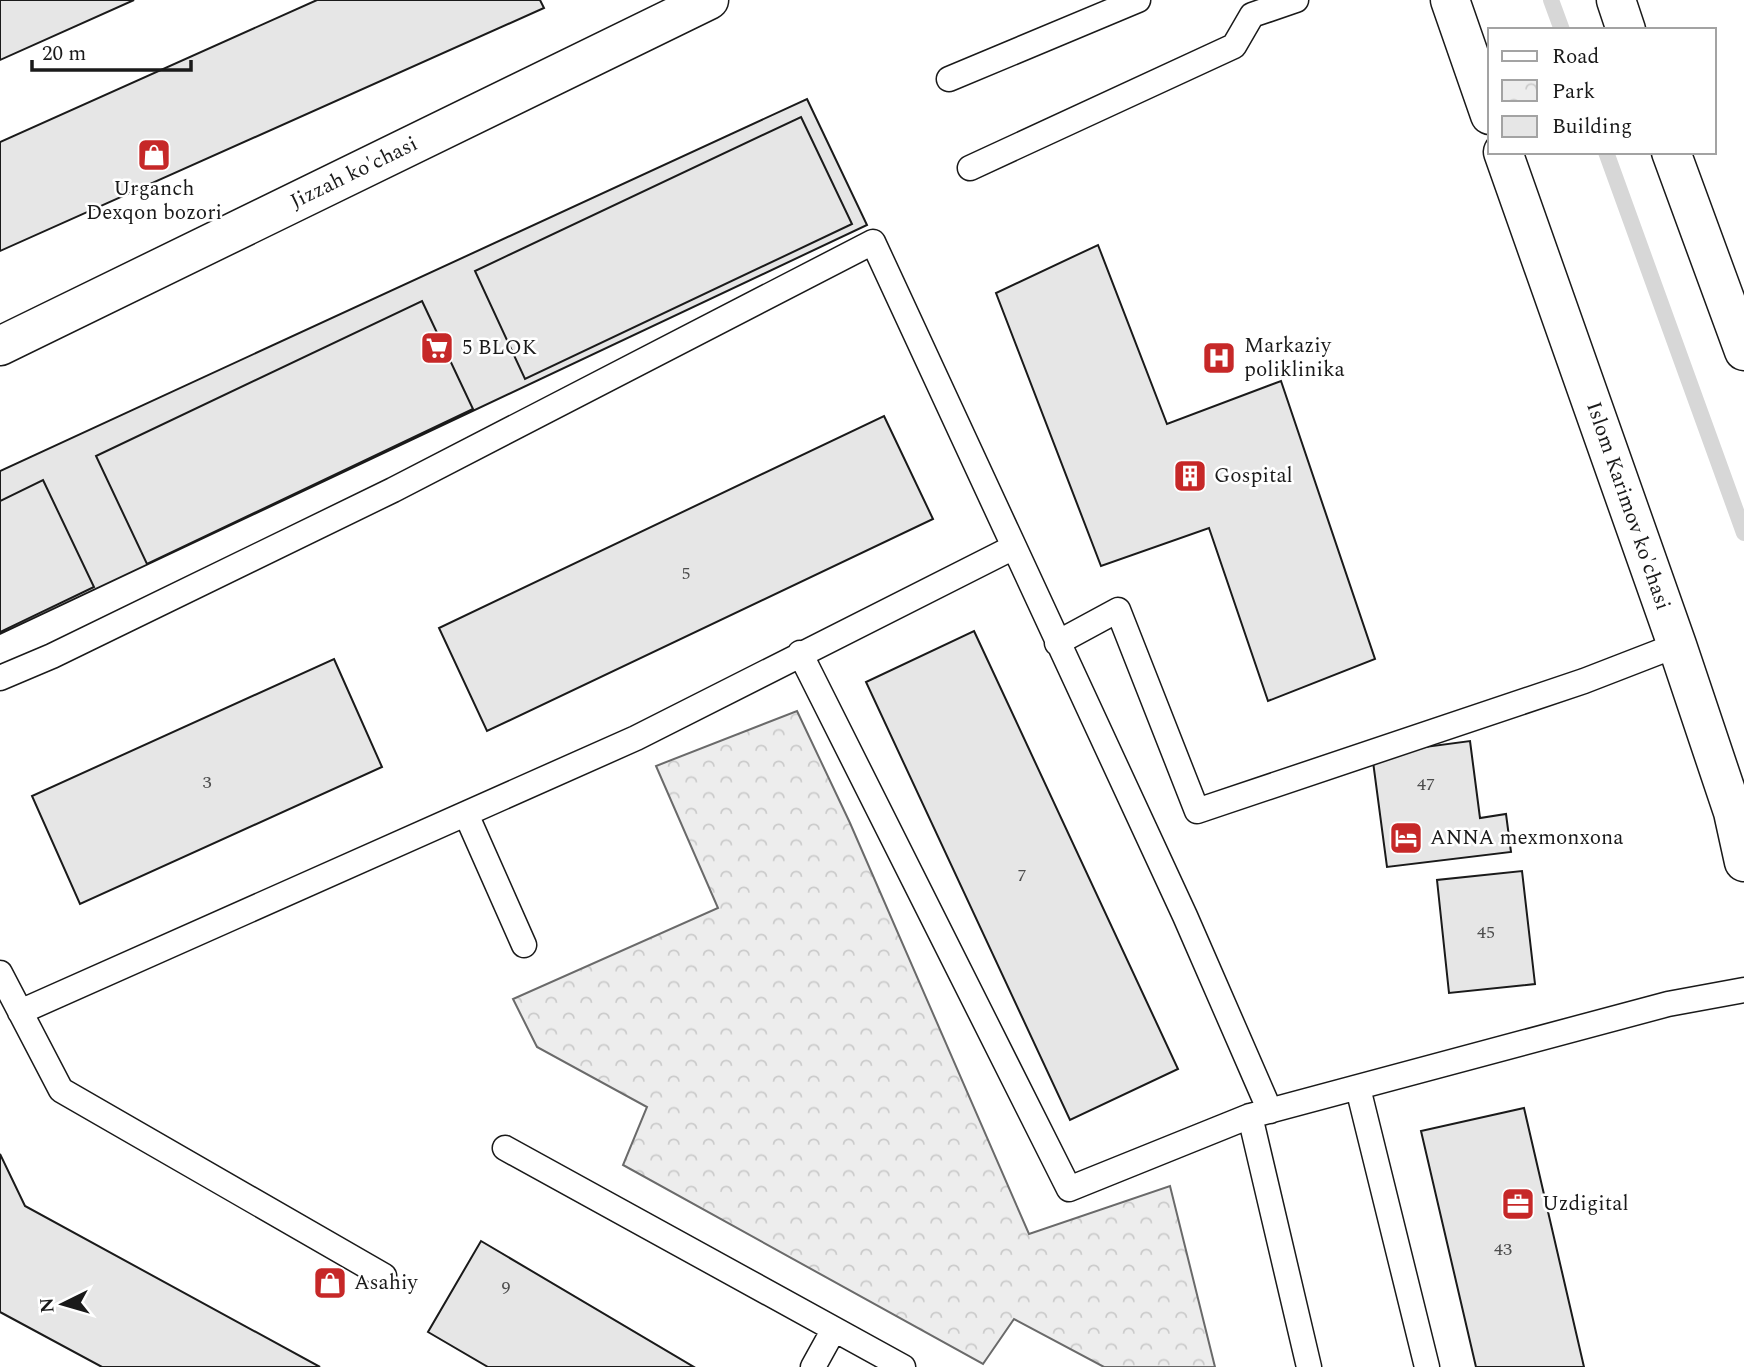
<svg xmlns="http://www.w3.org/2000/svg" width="1744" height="1367" font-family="Spectral,serif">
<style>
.park{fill:url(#park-crowns);stroke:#6a6a6a;stroke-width:2}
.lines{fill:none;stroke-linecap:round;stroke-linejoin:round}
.stream{stroke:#d7d7d7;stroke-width:16}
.building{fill:#e6e6e6;stroke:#1a1a1a;stroke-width:2}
.service-casing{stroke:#1a1a1a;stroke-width:27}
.minor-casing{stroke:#1a1a1a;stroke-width:41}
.secondary-casing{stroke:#1a1a1a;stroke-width:41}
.service{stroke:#fff;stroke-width:24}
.minor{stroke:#fff;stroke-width:38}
.secondary{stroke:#fff;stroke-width:38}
.labels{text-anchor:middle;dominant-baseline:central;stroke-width:5;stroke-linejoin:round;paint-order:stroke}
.number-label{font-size:18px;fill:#4d4d4d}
.street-label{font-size:21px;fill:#1a1a1a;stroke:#fff}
.poi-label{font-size:21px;fill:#1a1a1a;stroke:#fff;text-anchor:start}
</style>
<defs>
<pattern id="park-crowns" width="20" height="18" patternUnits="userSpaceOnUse" patternTransform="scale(1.75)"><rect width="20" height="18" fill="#ededed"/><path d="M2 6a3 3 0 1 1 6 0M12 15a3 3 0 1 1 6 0" fill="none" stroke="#cbcbcb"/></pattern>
</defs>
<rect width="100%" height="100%" fill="#fff"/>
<path class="park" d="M797,711L850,823L1029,1234L1170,1186L1215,1367H1104L1014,1319L983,1364L623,1165L647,1107L537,1047L513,999L718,908L656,766Z"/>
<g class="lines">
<path class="stream" d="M1551,0L1562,30
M1606,152L1744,533"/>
</g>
<path class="building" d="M0,0H134L0,60Z
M317,0H540L544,8L0,251V142Z
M807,99L867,225L0,634V471Z
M801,117L852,224L525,379L475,271Z
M1098,245L1167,424L1281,381L1375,659L1268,701L1209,528L1101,566L996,293Z
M422,301L473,409L147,564L96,456Z
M884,416L933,519L487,731L439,628Z
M43,480L94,587L0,632V501Z
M974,631L1178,1069L1070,1120L866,682Z
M334,659L382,767L80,904L32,796Z
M1470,741L1480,818L1506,814L1511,852L1387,867L1372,754Z
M1522,871L1535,984L1449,993L1437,880Z
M1524,1108L1584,1367H1476L1421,1131Z
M0,1154L25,1206L320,1367H102L0,1312Z
M481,1241L694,1367H488L428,1332Z"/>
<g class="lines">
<defs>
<path id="service" d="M949,79L1138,0
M970,168L1234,46L1252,15L1296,0
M1057,643L1118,610L1197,811L1584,681L1677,645
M800,653L1069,1189L1250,1116L1668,1004L1744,990
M0,678L52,656L393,490L873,242L1185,916L1270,1111
M466,814L524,945
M0,973L61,1090L384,1276
M20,1012L636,738L1012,548
M1358,1088L1427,1367
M1250,1116L1309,1367
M505,1148L903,1367
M813,1367L834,1329"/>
<path id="minor" d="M0,346L709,0"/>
<path id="secondary" d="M1450,0L1490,115
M1616,0L1626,30
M1503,152L1677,645L1733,812L1744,862
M1671,152L1744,351"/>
</defs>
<use href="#service" class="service-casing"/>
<use href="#minor" class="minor-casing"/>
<use href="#secondary" class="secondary-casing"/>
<use href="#service" class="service"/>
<use href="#minor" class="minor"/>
<use href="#secondary" class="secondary"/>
</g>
<defs>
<symbol id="shop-square" viewBox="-11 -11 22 22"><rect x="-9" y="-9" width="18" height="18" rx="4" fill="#c62828" stroke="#fff"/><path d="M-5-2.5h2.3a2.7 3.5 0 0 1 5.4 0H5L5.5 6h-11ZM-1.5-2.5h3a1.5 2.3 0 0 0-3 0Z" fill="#fff"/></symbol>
<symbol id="supermarket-square" viewBox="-11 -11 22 22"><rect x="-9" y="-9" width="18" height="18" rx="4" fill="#c62828" stroke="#fff"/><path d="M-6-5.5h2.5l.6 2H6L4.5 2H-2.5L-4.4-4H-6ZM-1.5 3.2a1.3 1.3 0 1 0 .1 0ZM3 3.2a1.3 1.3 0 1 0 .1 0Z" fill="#fff"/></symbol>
<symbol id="hospital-square" viewBox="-11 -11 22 22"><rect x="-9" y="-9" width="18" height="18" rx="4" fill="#c62828" stroke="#fff"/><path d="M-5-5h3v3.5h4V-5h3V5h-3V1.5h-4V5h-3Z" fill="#fff"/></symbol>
<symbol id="building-square" viewBox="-11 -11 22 22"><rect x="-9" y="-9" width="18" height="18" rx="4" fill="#c62828" stroke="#fff"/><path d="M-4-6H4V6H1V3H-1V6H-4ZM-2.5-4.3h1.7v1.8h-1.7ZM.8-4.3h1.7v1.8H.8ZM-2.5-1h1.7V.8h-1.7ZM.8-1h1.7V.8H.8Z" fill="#fff"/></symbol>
<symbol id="hotel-square" viewBox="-11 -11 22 22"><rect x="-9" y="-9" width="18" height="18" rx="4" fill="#c62828" stroke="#fff"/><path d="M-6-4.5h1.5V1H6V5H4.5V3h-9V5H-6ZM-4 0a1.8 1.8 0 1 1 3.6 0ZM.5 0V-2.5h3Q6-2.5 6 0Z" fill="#fff"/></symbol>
<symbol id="office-square" viewBox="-11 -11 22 22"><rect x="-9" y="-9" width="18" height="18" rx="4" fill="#c62828" stroke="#fff"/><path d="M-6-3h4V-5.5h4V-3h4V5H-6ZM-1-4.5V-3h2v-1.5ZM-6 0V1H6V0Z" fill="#fff"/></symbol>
</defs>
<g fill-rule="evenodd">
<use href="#shop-square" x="135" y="136" width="38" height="38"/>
<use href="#supermarket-square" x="418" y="329" width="38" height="38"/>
<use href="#hospital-square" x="1200" y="339" width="38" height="38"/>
<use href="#building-square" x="1171" y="457" width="38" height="38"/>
<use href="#hotel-square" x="1387" y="819" width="38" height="38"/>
<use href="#office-square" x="1499" y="1185" width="38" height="38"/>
<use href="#shop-square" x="311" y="1264" width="38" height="38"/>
</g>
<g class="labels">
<g class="number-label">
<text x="686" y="573">5</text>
<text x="207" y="782">3</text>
<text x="1426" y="784">47</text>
<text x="1022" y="875">7</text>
<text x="1486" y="932">45</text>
<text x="1503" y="1249">43</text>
<text x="506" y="1287">9</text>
</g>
<g class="street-label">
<text transform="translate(354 173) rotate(-26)">Jizzah ko'chasi</text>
<text transform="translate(1628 506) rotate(71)">Islom Karimov ko'chasi</text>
</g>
<g class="poi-label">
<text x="154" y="189" text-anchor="middle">Urganch<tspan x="154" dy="24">Dexqon bozori</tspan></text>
<text x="1244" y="346">Markaziy<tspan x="1244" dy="24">poliklinika</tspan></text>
<text x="462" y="348">5 BLOK</text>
<text x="1214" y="476">Gospital</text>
<text x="1430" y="838">ANNA mexmonxona</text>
<text x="1542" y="1204">Uzdigital</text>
<text x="354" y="1283">Asahiy</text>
</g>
</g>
<rect x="1488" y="28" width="228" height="126" fill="#ffffff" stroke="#a3a3a3" stroke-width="2"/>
<rect x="1502" y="51" width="35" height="10" fill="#ffffff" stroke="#a3a3a3" stroke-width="2"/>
<text x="1552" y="63" font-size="21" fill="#1a1a1a">Road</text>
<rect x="1502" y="80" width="35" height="21" fill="url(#park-crowns)" stroke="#a3a3a3" stroke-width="2"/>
<text x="1552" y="98" font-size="21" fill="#1a1a1a">Park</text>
<rect x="1502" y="116" width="35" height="21" fill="#e6e6e6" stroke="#a3a3a3" stroke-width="2"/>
<text x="1552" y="133" font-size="21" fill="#1a1a1a">Building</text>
<g transform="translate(63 1304) rotate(265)" stroke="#ffffff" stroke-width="5" paint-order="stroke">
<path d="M0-5L12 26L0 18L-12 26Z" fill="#1a1a1a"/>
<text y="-10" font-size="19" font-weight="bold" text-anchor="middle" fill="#1a1a1a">N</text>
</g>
<path d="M32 60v10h159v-10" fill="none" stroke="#1a1a1a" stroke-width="3.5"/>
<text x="42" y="60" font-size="21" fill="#1a1a1a" stroke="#ffffff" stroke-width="5" paint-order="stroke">20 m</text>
</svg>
